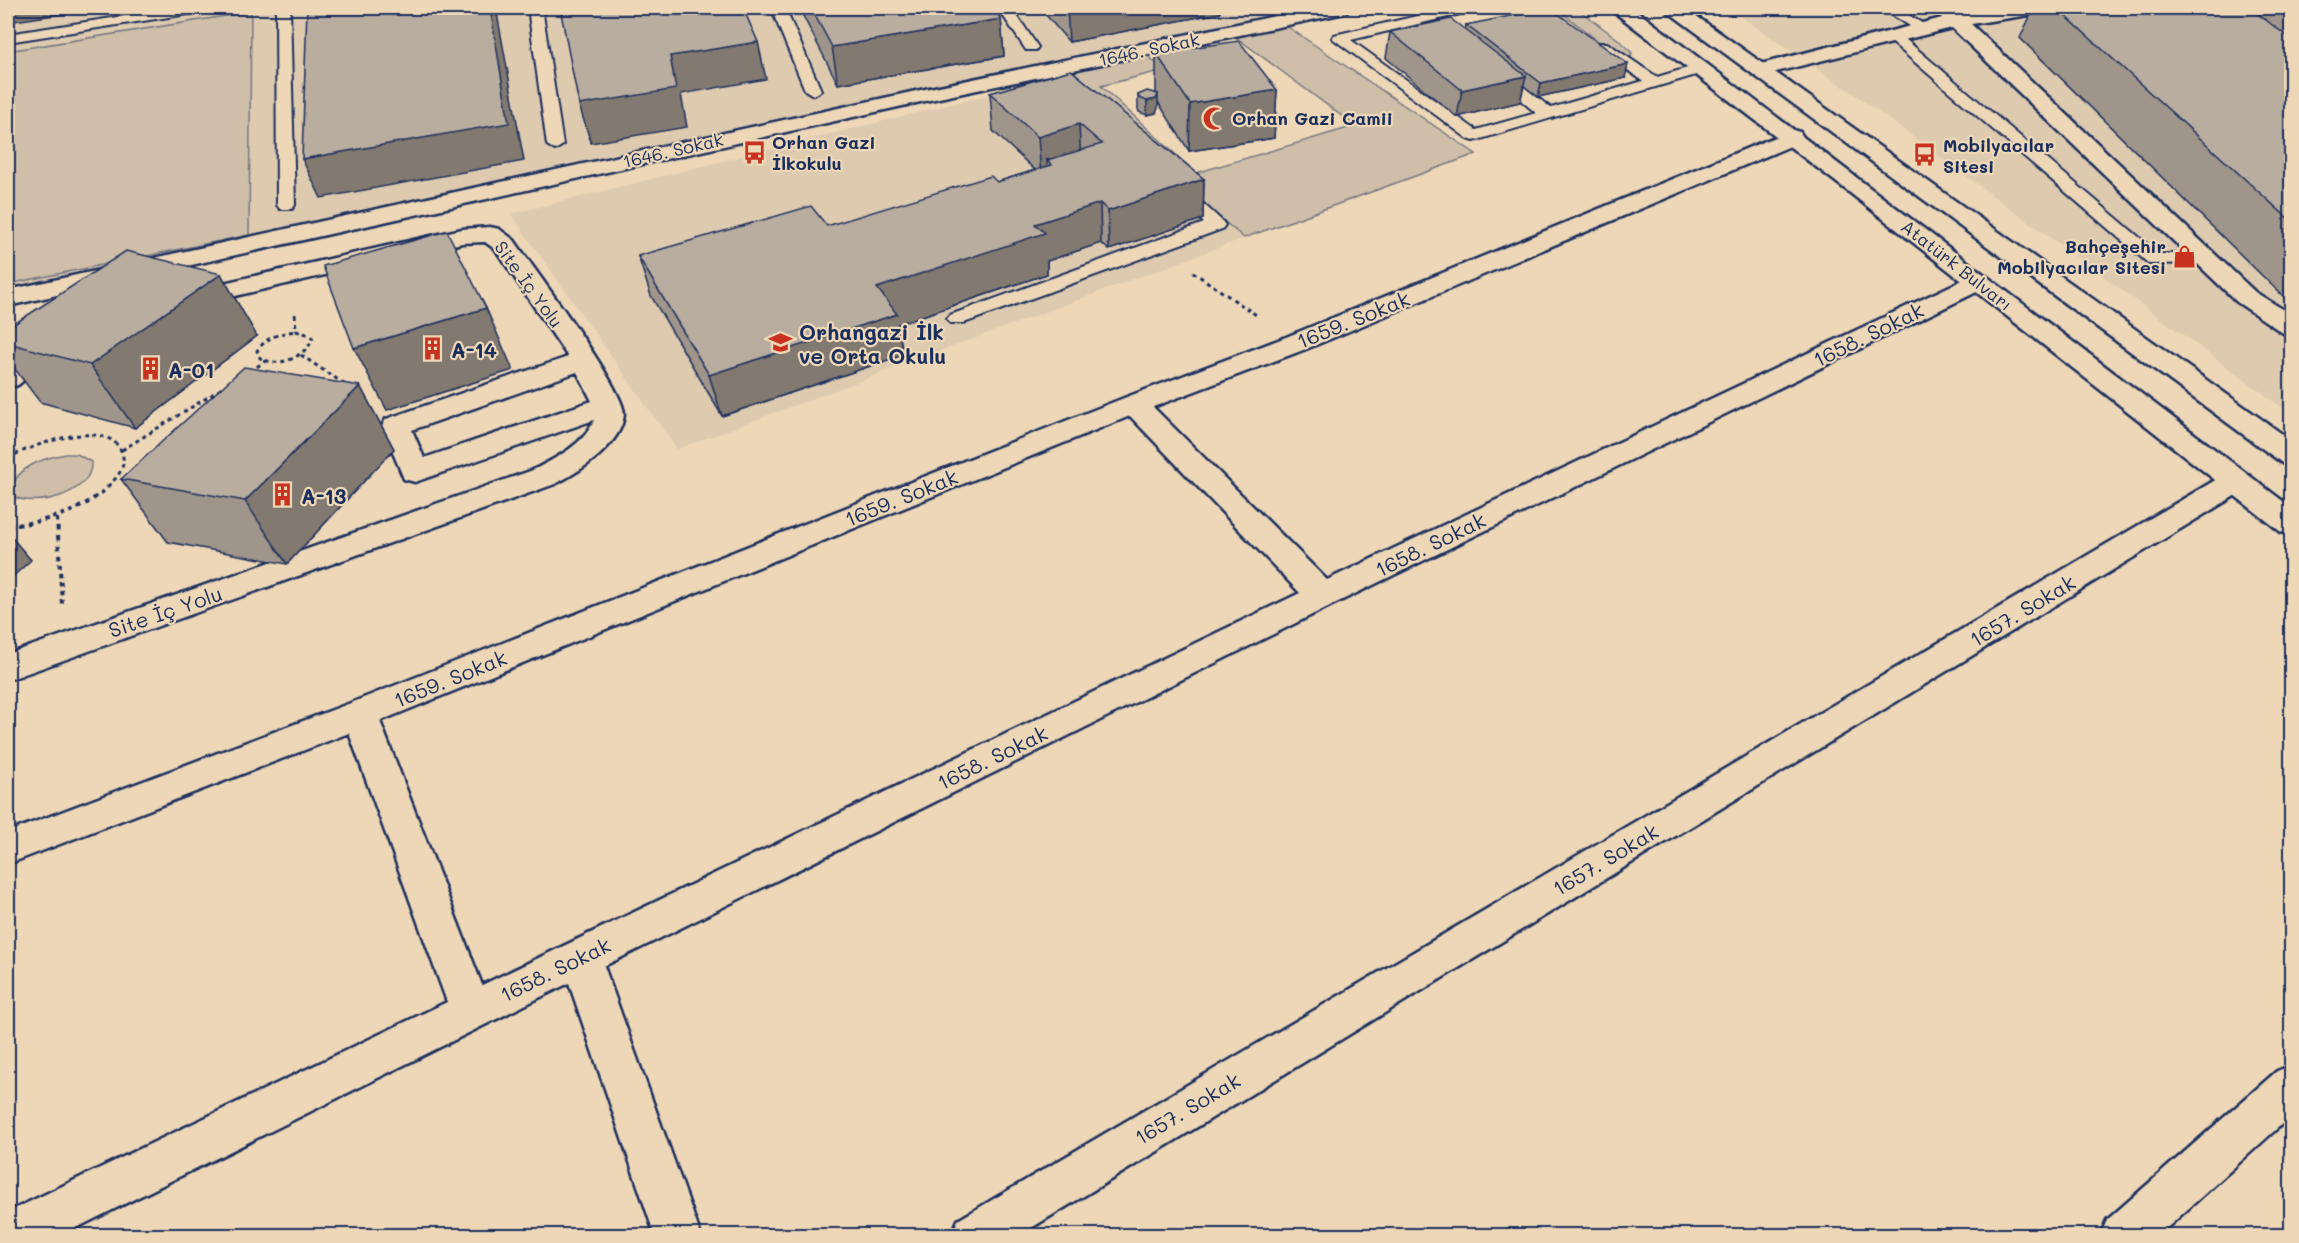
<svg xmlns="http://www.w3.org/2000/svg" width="2299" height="1243" font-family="Mali,sans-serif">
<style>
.built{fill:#ddcaaf}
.green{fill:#cfbfa9;stroke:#757784;stroke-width:1.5}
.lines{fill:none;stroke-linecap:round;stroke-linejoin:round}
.lane-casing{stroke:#1b2f5e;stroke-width:4}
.street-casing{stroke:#1b2f5e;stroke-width:5}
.secondary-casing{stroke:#1b2f5e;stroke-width:5}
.primary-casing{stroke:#1b2f5e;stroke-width:5}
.path-far1{stroke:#1b2f5e;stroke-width:3;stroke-dasharray:4 4;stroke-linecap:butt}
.path{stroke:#1b2f5e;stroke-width:4;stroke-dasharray:4.5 4.5;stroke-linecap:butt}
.lane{fill:#edd7b6;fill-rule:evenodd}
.street{fill:#edd7b6;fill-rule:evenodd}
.secondary{fill:#edd7b6;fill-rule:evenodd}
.primary{fill:#edd7b6;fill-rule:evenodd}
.wall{fill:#9f958a;stroke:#1b2f5e;stroke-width:1.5}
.shaded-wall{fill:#827970;stroke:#1b2f5e;stroke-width:1.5}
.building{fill:#b9ada0;stroke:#1b2f5e;stroke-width:1.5}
.labels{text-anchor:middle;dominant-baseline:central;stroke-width:4.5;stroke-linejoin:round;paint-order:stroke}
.far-street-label{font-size:18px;fill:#1b2f5e;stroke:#edd7b6}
.far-poi-label{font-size:18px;font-weight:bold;fill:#1b2f5e;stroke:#edd7b6;text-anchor:start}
.street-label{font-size:21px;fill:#1b2f5e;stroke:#edd7b6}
.poi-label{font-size:21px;font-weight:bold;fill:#1b2f5e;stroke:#edd7b6;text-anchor:start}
</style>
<rect width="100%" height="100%" fill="#edd7b6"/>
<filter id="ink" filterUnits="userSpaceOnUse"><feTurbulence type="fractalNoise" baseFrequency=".0167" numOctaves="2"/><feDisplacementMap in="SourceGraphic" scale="12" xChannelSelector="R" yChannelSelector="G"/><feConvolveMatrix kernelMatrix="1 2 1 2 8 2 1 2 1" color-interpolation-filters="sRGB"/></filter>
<g filter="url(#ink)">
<path class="built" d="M8,8H1340L925,95L8,298Z
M1728,8H2291V414L1860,98Z
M1056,78L1244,238L677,449L511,214Z"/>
<path class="green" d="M1556,8H1576L1619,40L1632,53L1631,58L1602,44Z
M251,12L249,235L8,284V51Z
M1279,21L1476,154L1244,238L1047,70L1141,50L1164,70L1101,86L1196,173L1355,126L1229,32Z
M66,454H77L91,462C94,493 35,509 13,496L10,490C18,466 43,458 66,454Z"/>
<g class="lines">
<defs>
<path id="lane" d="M177,8H208L201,12L8,42V34Z
M276,8H290L295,205L292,209H280L277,205Z
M528,8H542L563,145L555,150L547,145Z
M771,8H785L821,90L818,93L813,95L805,90Z
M998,8H1012L1038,47L1036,50H1026Z
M1452,8H1475L1473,11L1351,40L1476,130L1536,113L1492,76L1489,73L1492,70H1502L1551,108L1643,81L1597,49L1595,46L1597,43H1607L1657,77L1701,64L1709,69L1706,72L1474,141L1468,139L1332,38L1334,35Z
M1881,8H1897L1930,28L1923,32L1918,31Z
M1893,32L1898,33L2159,254H2206L2212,255L2215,259L2212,263L2149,264L1888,39L1886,36Z
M1179,186L1185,187L1222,221L1225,225L1222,229L964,323H950L947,319L950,315L1204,223L1170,191L1173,187Z"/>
<path id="street" d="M1934,8H1954L1960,14L2001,8H2045L2043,12L2036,14L1971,24L2255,292L2292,315V335L2283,333L2237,302L1952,28L1760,76L1753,74L1750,70L1753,66L1942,18Z
M1792,130L1800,132L1803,137L1800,142L1306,349L1153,407L1327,580L1969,277L1978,274L1987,277L1991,282L1987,287L1334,604L604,966L701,1236H655L569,983L60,1236H8V1212L447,1002L349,733L8,864V832L348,704L1124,398L1286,337ZM1130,416L1300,593L482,985L380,721Z
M490,227L499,229L514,240C533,268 625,389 624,414C622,445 579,472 555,484L8,680V654L533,470C555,459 585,444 594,420L415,482L404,479L382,426L386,419L568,357L496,250L485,242L462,243L188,307L179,305L175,299L179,293L188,291L462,229ZM577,372L592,401L424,458L412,430Z
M50,336L60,338L63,344L60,350L18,385L8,388V365L40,338Z
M2235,472L2246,475L2250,482L2246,489L1018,1236H951L958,1220L2224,475Z
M2292,1065V1115L2158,1236H2100L2107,1220L2277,1071Z"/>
<path id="secondary" d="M1314,8H1350L1347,12L1340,14L925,101L8,306V290L925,89Z"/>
<path id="primary" d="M1612,8H1633L2292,508V535L2281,532L1849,192L1614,12Z
M1663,8H1685L2292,441V466L2282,463Z"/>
</defs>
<use href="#lane" class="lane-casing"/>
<use href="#street" class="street-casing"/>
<use href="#secondary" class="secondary-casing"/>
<use href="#primary" class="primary-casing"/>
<path class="path-far1" d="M1193,272L1256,315
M295,314L296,331
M296,331L310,335L313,339C304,357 279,369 260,358L257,351C266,337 280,333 296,331Z
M301,355L344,384
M250,371L266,361
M122,450L221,389
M8,458C31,446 108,415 122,453C127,468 116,479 106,488"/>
<path class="path" d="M57,518L62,604
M8,526C45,522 80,513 108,487"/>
<use href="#lane" class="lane"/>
<use href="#street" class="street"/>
<use href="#secondary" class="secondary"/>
<use href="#primary" class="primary"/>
</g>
<path class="wall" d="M799,8H993L1001,19L1004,56L838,84Z
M1040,8H1220V13L1069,42Z
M2034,8H2292V305L2020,38Z
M1466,25L1625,78L1538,97L1524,86L1520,102L1457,117L1386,58L1390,32L1465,30Z
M1156,53L1277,90L1274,138L1189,151L1158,102L1156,113L1147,115L1139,112L1138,109V95L1156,93Z
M1071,70L1204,179L1203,219L1109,250L1101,243L1047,261V274L898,324L903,355L722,416L651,296L638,256L827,226L997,182L1035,170L993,131L990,93Z
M8,328L257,336L135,428L40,402L8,360Z
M360,386L394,449L287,564L168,542L121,479Z"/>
<path class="shaded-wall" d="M8,8H103L8,22Z
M490,8H496L524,161L321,198L302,159Z
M1067,8H1220V13L1069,42Z
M1001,19L1004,56L838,84L832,47Z
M758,42L766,79L681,94L687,127L591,143L579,105L670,56Z
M1628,64L1625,78L1538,97L1541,83Z
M1526,76L1520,102L1457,117L1462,90Z
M1277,90L1274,138L1189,151L1190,104Z
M1158,94V108L1156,113L1147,115V101Z
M1079,124L1081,163L1052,165L1047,160L1048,173L1041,176L1038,137Z
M1204,179L1203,219L1109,250L1108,211Z
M1100,203L1101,243L1047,261V274L898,324L903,355L722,416L709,375L877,288L1035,224Z
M221,274L257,336L135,428L90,365Z
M486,308L513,370L387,410L354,348Z
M360,386L394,449L287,564L245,501Z
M8,533L31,560L8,581Z"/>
<path class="building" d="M307,8H490L509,123L302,159Z
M560,8H743L758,42L670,56L676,89L579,105Z
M811,8H993L1001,19L832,47Z
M1550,8L1628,64L1541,83L1466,25Z
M2057,8H2250L2292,40V222Z
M1451,19L1526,76L1462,90L1390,32Z
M1239,41L1277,90L1190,104L1156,53Z
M1071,70L1204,179L1108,211L1100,203L1035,224L1045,233L877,288L897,314L709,375L638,256L811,206L827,226L991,176L997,182L1052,165L1047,160L1102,144L1079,124L1038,137L990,93Z
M1147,91L1158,94L1156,99L1147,101L1139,98L1138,95Z
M447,231L486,308L354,348L323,266Z
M126,251L221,274L90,365L8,343V328Z
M244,367L360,386L245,501L121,479Z"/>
</g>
<defs>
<symbol id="mosque-bare" viewBox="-9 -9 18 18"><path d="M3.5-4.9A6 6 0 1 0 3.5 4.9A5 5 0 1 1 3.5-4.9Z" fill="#c8321e" stroke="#edd7b6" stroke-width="2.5" paint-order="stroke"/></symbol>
<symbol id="bus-bare" viewBox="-9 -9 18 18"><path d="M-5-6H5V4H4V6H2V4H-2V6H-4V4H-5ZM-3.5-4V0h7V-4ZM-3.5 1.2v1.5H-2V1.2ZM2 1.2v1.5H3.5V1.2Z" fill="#c8321e" stroke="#edd7b6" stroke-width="2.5" paint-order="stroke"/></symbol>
<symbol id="shop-bare" viewBox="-9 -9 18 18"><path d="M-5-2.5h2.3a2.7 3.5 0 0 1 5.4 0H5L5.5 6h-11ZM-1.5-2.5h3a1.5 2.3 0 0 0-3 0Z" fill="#c8321e" stroke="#edd7b6" stroke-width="2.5" paint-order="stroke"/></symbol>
<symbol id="school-bare" viewBox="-9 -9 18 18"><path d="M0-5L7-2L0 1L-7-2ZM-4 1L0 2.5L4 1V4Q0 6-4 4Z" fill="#c8321e" stroke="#edd7b6" stroke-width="2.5" paint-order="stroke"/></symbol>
<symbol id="building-bare" viewBox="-9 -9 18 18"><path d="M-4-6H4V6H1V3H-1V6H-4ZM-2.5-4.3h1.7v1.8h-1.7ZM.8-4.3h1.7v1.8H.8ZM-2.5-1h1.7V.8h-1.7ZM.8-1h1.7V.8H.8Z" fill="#c8321e" stroke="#edd7b6" stroke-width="2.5" paint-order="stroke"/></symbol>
</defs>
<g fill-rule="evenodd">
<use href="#mosque-bare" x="1198" y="102" width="33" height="33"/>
<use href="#bus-bare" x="738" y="136" width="33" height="33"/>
<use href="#bus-bare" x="1908" y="138" width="33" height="33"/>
<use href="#shop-bare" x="2168" y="240" width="33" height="33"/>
<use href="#school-bare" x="764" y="326" width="33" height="33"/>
<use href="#building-bare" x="416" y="332" width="33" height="33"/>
<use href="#building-bare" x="134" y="352" width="33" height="33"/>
<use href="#building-bare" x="266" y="478" width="33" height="33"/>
</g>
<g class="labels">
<g class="far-street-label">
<text transform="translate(1149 49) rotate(-12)">1646. Sokak</text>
<text transform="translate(673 150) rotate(-13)">1646. Sokak</text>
<text transform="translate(1957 265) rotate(38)">Atatürk Bulvarı</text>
<text transform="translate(529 284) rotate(54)">Site İç Yolu</text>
</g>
<g class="far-poi-label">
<text x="1232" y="118">Orhan Gazi Camii</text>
<text x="772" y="142">Orhan Gazi<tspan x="772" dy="21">İlkokulu</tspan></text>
<text x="1943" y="145">Mobilyacılar<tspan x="1943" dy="21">Sitesi</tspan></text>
<text x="2166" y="246" text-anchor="end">Bahçeşehir<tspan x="2166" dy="21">Mobilyacılar Sitesi</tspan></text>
</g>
<g class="street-label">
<text transform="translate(1353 319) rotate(-22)">1659. Sokak</text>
<text transform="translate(1868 334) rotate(-26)">1658. Sokak</text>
<text transform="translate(901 497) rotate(-22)">1659. Sokak</text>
<text transform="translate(1430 544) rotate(-26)">1658. Sokak</text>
<text transform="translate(2022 610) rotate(-31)">1657. Sokak</text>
<text transform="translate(165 611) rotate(-19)">Site İç Yolu</text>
<text transform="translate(450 678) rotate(-22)">1659. Sokak</text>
<text transform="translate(992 757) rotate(-26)">1658. Sokak</text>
<text transform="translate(1605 859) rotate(-31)">1657. Sokak</text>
<text transform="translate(555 969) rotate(-26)">1658. Sokak</text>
<text transform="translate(1187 1108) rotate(-31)">1657. Sokak</text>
</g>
<g class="poi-label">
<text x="799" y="331">Orhangazi İlk<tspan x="799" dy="24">ve Orta Okulu</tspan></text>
<text x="451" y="349">A-14</text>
<text x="168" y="369">A-01</text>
<text x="301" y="495">A-13</text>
</g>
</g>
<rect width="2299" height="1243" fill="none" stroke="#edd7b6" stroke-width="30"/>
<rect x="15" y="15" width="2269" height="1213" fill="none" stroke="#1b2f5e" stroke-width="2" filter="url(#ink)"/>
</svg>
